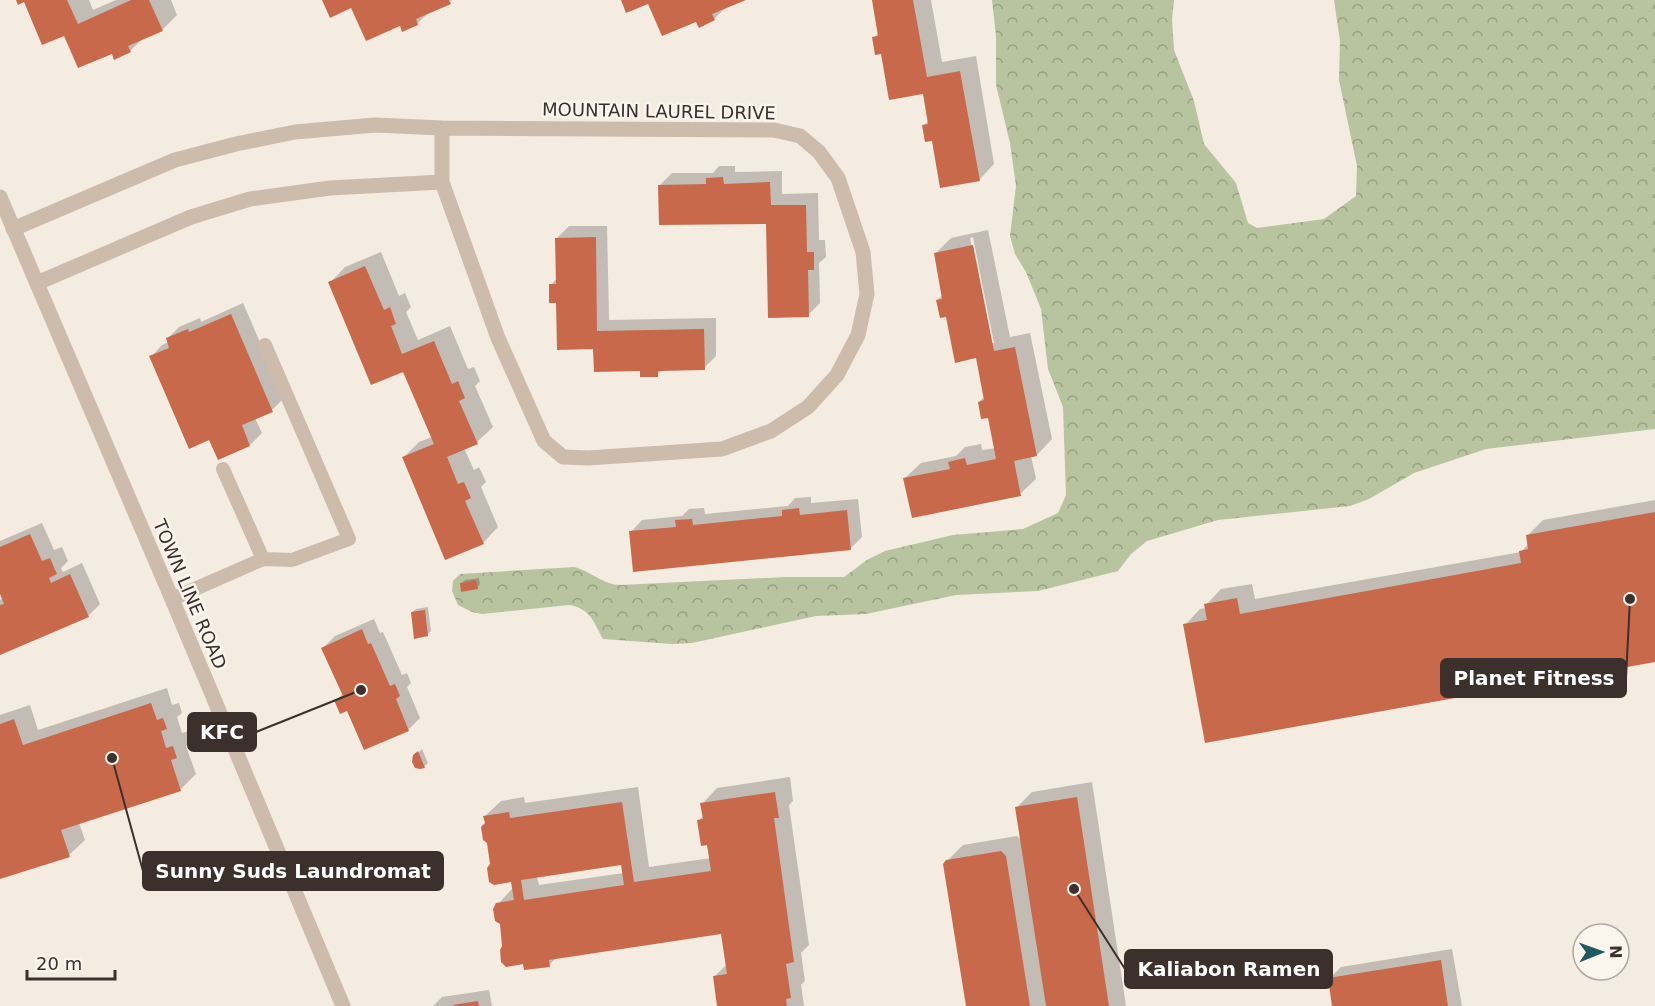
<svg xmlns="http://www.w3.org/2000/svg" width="1655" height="1006" font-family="'DejaVu Sans',sans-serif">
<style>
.forest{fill:url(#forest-crowns)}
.shadow{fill:#0003;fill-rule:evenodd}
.building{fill:#c8694b;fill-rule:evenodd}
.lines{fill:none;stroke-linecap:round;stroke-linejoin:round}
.service{stroke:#cdbbac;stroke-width:14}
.minor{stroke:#cdbbac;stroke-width:15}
.tertiary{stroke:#cdbbac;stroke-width:15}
.labels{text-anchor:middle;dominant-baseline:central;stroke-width:5;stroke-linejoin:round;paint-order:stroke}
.street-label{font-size:18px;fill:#3b302b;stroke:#fbf5ee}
.leader{fill:none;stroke:#3b302b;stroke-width:2}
.callout-dot{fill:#3b302b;stroke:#fbf5ee;stroke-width:2}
.callout{fill:#3b302b;stroke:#3b302b;stroke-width:2}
.callout-label{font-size:20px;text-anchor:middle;font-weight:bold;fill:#fff}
</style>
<defs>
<pattern id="forest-crowns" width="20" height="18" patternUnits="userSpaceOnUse" patternTransform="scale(1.5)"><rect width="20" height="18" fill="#b8c4a0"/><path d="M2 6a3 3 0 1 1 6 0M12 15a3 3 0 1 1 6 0" fill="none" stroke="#97a083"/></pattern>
</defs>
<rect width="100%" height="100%" fill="#f4ebe1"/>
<path class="forest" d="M992,0H1174L1172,19L1174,50L1194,101L1204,144L1236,183L1248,223L1257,228L1324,219L1356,196L1357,166L1339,80L1340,41L1334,0H1655V429L1486,449L1414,473L1369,499L1350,506L1218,520L1147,541L1131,554L1118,571L1038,591L956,595L866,614L816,616L692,643L672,644L603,639C593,621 591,609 569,605L482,614L472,612L458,605L452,591L453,581L460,574L574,567C591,571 603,585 621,585L786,577H844L867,560L885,551L953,535L1023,529L1058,513L1066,495L1063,407L1048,369L1041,309L1026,272L1015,254L1010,236L1016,186L1010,143L996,85V36Z"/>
<path class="shadow" d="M24,0H89L93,10L116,0H171L177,15L162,30L142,39L130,51L113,52L64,34Z
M324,0H452L430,11L417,24H400L352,7Z
M622,0H742L726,7L714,19L697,20L649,2Z
M874,0H931L942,62L976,56L994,164L979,180L933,139L924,126L929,120L925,92L882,52L874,38L879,32Z
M719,166H735V172L782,171V194L818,193L819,240H825L826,257L819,263L820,303L808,315L768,222L660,185L672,173H713Z
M569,226H607L609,320L716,318V356L704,368L664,369L657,375L595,347L558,301L551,285L557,278V238Z
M988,230L1010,337L1030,333L1052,439L1037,455L1031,456L1036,479L1020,494L905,478L921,463L956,456L965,447L981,444L982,450L996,448L989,416L979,402L985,396L978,357L937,300L943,295L935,254L951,238ZM973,237L994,343H991L970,238Z
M381,252L399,296L405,293L411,307L406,312L418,340L450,326L468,369L474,367L480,381L475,386L493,427L477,442L464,448L474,470L479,467L486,482L481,487L498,527L483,543L403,458L419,442L432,437L403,370L330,283L345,267Z
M243,303L284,398L272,410L255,418L262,433L250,445L218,458L210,438L151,357L162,345L169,342L167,339L179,327L200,318L201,322Z
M811,497V503L858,499L862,537L850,549L631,532L642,520L682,516L689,509L704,508L705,514L788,506L795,498Z
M1655,500V660L1185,625L1200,609L1206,608V605L1221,589L1252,584L1255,599L1521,552L1529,543L1528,535L1543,520Z
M42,523L54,550L62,547L68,561L61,568L63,572L82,563L100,604L88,616L0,654V600L3,598L0,591V541Z
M479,578L480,584L477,588L461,584L465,580Z
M428,607L431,631L427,635L412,612L416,609Z
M374,619L380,633L383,632L402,675L407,673L411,683L407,687L420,718L409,729L365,748L348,709L336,701L343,693L323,648L335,636Z
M167,688L172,705L179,703L182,713L177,717L182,733L189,731L192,741L186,746L196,774L180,790L79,823L85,840L69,855L0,878V715L30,705L38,730Z
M422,749L428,763L424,767L415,756Z
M790,777L793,801L789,805L809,945L801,953L805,981L801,985L804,1006H719L715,976L727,964L722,932L557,957L549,965L524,962L504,946L498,904L513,888L512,880L492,864L485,816L501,801L524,797L525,803L638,787L649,867L711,858L709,843L698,821L704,815L702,804L717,788ZM623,863L624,873L539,885L537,876Z
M1092,782L1126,1006H967L947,861L963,845L1017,836L1022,841L1017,807L1032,792Z
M1452,949L1462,1006H1334L1329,979L1341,967Z
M489,990L492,1006H433L442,997Z"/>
<path class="building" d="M16,0H67L78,24L131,0H149L163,31L128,46L131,52L114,60L112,54L78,68L64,36L42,45L24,2L18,5Z
M322,0H449L451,4L416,19L418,25L402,32L400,26L366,41L351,8L330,18Z
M621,0H746L712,14L715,20L699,28L696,22L662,36L648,4L626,13Z
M872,0H913L927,77L960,71L980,181L940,188L932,141L925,142L922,125L928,124L923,94L889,100L881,54L875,55L872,37L878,36Z
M723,177L724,184L770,182L771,205H806L807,252H814V270H808L809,317L768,318L766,224L659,225L658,185L706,184V178Z
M596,237L597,331L704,329L705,370L658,371V377H640V371L594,372L593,349L557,350L556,303H549V284H556L555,238Z
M973,245L994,351L1015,347L1037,456L1014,461L1021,496L912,518L903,478L950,469L948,462L965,458L967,465L996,459L988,418L981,419L978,402L984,400L976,358L955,363L946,317L940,318L936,300L942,299L934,253Z
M365,266L384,310L390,307L396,324L391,326L402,354L434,341L452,384L458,381L465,398L459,401L478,444L447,457L458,484L464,482L471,498L465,501L484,544L445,560L402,457L434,444L403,372L371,385L328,282Z
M231,314L273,412L242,425L250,446L218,460L209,440L189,449L149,356L169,348L166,338L188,329L189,332Z
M799,508L800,515L847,510L851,550L633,572L629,531L676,527L675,520L692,519L693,525L782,516V510Z
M1655,512V662L1205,743L1183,624L1207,620L1204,604L1237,598L1240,614L1521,563L1519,551L1528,549L1526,535Z
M30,534L42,561L50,558L57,574L49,578L51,583L70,574L89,617L0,655V605L4,604L0,594V547Z
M476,580L478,589L461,592L460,583Z
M425,610L428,636L414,639L411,612Z
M362,629L368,644L371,643L390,686L395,684L400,696L396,699L409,731L364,750L347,711L340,714L334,700L343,696L321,648Z
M151,703L157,720L163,718L167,729L161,731L166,748L173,746L177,758L171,760L181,791L61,830L70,857L0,879V724L14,719L23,745Z
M418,751L425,768L420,769L415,768L412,762L413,755Z
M775,792L779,818H774L794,962L786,964L791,998L786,999L787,1006H717L713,976L727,974L721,934L549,960L550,967L524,970L523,964L506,967L501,962L500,950L502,946L500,924L495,921L493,909L496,903L514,900L511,882L494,885L489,882L487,868L490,864L487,843L483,840L481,827L485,823L483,816L509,812L510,818L622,802L634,882L711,871L707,845L701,846L697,820L703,819L700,803ZM621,865L624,885L524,900L521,880Z
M1077,797L1109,1006H1046L1015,807Z
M1001,851L1006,856L1030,1006H966L943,864L946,860Z
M1441,960L1448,1006H1332L1328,978Z
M478,1001L479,1006H453V1005Z"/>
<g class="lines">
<path class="service" d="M223,469L263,559
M172,599L263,559L292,560L349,539L265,345"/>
<path class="minor" d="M442,128L774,130L800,136L819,152L838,178L863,252L867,294L858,335L837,375L808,407L771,431L722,449L588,458L563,457L544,441L498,338L442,182Z
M13,229L175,160L236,144L295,132L375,125L442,128
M37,283L191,217L250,199L330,188L442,182"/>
<path class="tertiary" d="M0,197L172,599L343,1006"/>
</g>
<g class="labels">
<g class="street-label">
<text transform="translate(659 111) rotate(1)">MOUNTAIN LAUREL DRIVE</text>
<text transform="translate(190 594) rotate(67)">TOWN LINE ROAD</text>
</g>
</g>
<path class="leader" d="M1630 599L1626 678M361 690L256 732M112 758L143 871M1074 889L1125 969"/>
<g class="callout-dot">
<circle cx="1630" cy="599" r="6"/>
<circle cx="361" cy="690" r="6"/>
<circle cx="112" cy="758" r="6"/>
<circle cx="1074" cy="889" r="6"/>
</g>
<g class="callout">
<rect x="1441" y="659" width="185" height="38" rx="6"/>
<rect x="188" y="713" width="68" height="38" rx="6"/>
<rect x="143" y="852" width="300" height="38" rx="6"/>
<rect x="1125" y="950" width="207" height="38" rx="6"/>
</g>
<g class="callout-label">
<text x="1534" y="685">Planet Fitness</text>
<text x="222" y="739">KFC</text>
<text x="293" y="878">Sunny Suds Laundromat</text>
<text x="1229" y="976">Kaliabon Ramen</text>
</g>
<g transform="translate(1601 952) rotate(89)"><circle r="28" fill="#fbf5ee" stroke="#aea6a0" stroke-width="1.5"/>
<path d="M0-4.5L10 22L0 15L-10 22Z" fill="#1f5a5e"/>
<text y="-9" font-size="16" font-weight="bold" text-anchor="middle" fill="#3b302b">N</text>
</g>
<path d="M27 970v9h88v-9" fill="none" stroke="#3b302b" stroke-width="3"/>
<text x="36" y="970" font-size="18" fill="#3b302b" stroke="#fbf5ee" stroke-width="4.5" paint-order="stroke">20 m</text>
</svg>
